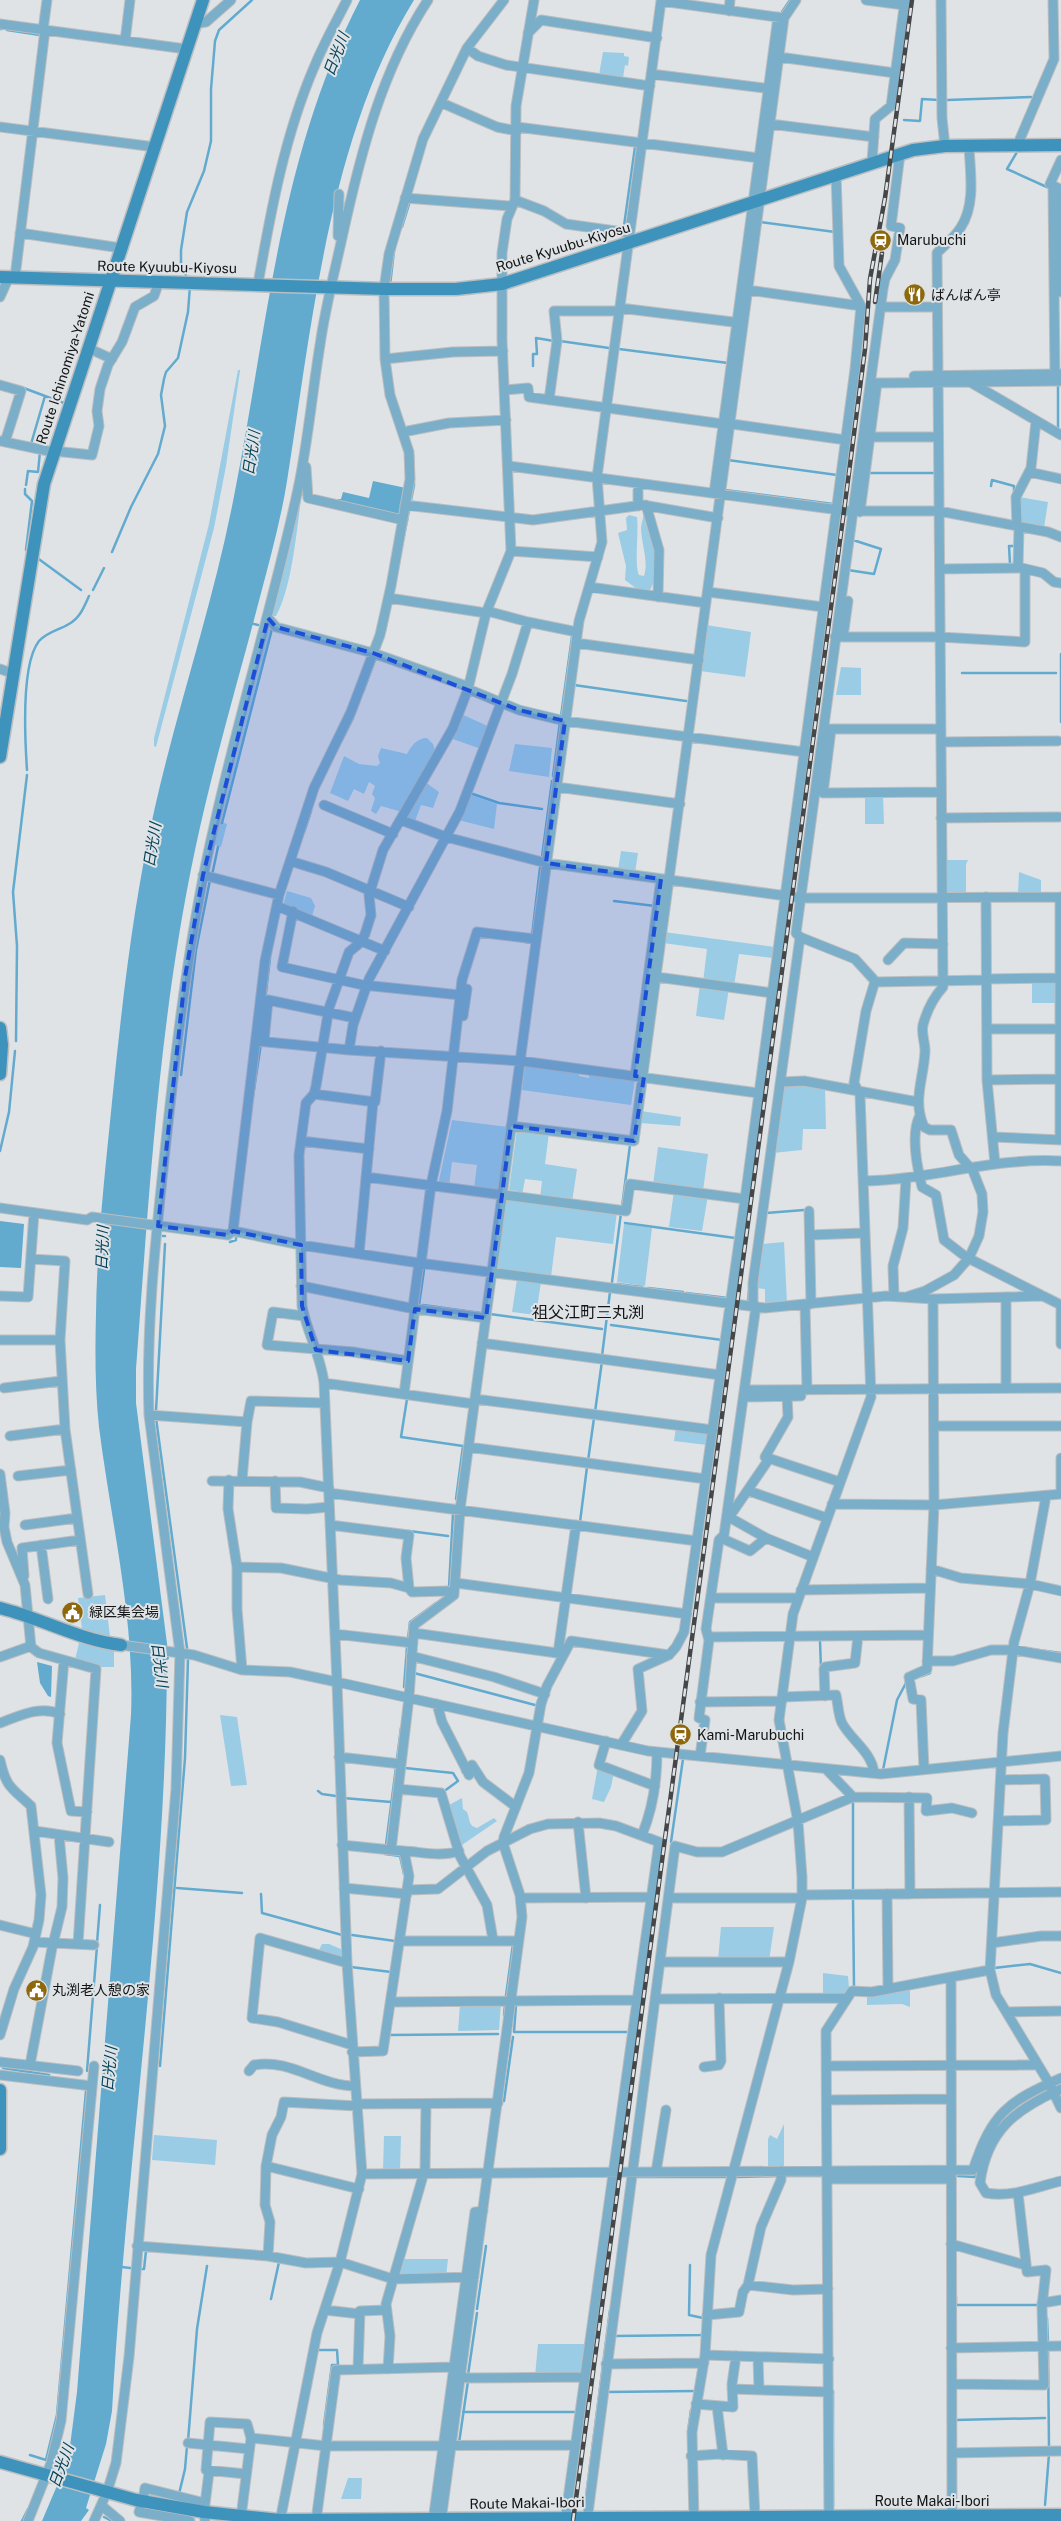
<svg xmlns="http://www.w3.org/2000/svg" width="1061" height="2521" font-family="'Public Sans','Noto Sans JP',sans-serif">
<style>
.green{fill:#9bcce6}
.water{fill:#63aacf}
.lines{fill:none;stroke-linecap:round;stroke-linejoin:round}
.stream{stroke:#63aacf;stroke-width:2.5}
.street-casing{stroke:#babec0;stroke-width:11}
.secondary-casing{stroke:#babec0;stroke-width:15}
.street{stroke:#7baec9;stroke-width:9}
.secondary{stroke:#3e93bc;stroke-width:12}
.rail-casing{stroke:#444647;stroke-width:4.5}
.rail{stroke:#dfe3e5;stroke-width:2.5;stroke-dasharray:8;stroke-linecap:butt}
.marked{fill:#1d4ed8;fill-opacity:0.2;stroke:#1d4ed8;stroke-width:4;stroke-dasharray:10 6;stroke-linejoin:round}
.labels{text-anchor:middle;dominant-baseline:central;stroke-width:4;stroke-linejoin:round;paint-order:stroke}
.poi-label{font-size:14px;fill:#121415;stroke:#dfe3e5;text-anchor:start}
.street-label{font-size:14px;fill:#121415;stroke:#dfe3e5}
.water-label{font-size:15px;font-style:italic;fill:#02415a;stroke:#dfe3e5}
.quarter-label{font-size:16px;fill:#121415;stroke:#dfe3e5}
</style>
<rect width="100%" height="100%" fill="#dfe3e5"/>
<path class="green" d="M603,52L624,53V56L629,57L628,66L625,65L623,78L599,75Z
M241,364L226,466L214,528L156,747L154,746V738L209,524L238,370H240Z
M304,477C298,514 294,584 276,616H273L271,614Z
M1019,497L1048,502L1044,528L1021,523Z
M645,510C652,535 664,566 650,590L637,589L625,580L626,566L618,533L627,530L626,518L629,515L637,517C639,533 634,564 639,575L644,576C649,561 641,543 641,527C642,521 644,518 643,511Z
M268,624L272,626L221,822L227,824L221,847L214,845L217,824Z
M706,625L751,632L745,677L700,671Z
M841,667L861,668V695H836Z
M461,714L490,727L481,749L450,738Z
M427,738L433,744L436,753L402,812L381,806L376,814L371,811L375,798L372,794L375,786L369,782L364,794L354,789L348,801L330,793L344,756L359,764L377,766L380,763L378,756L381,748L407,754C411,746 417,738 427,738Z
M515,744L552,748L549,777L509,771Z
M425,782L439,792L433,808L421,805L415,821L406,818Z
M469,794L497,804L494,829L458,820Z
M865,795H883L884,824H865Z
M621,851L638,853L635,873L618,870Z
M944,860H968L966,864V894L947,895L944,891Z
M1019,872L1041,880V894H1018Z
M287,891L311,898L315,906L312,916L283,906Z
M664,932L775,947L773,958L739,954L734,986L703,982L707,949L663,943Z
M1032,980H1058V1003H1032Z
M700,984L729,988L724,1020L696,1016Z
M525,1066L579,1073V1076L589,1078V1074L635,1080L631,1105L522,1090Z
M804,1083L825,1087L826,1129H803L802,1150L773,1153L782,1084Z
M641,1111L681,1117L680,1126L640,1123Z
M452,1120L508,1127L499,1190L474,1189L477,1165L452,1162L449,1186L438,1185Z
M517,1129L549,1133L545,1164L577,1169L572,1202L540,1198L542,1181L525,1179L522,1196L516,1195L517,1191L509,1190Z
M658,1147L708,1154L703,1191L653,1185Z
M674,1191L708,1195L702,1231L669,1227Z
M505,1198L617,1212L613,1244L556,1237L551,1277L498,1270L496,1266Z
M624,1224L652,1228L645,1286L617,1282Z
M784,1242L787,1302L765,1304V1289L757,1288L761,1244Z
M517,1279L541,1282L536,1315L512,1312Z
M676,1427L708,1432L707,1445L674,1441Z
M105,1595L110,1637L82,1629L78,1598Z
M79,1643L114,1651V1667H101L75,1660Z
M220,1715L237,1717L247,1785L231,1786Z
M598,1766L614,1772L611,1787L604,1802L592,1799Z
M462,1798L463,1809L467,1812C470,1819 468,1826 477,1828L494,1818L497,1821L462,1845L449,1805Z
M721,1927H774L769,1961L718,1960Z
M322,1944H329L343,1950L341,1959L318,1952Z
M823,1973L848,1976L849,1988L846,1994L823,1995Z
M910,1987V2007L902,2004L867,2005V1994Z
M501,2003L499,2030L458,2031L460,2004Z
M784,2124V2168H768V2139L770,2135L777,2139Z
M154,2135L217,2140L215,2165L152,2160Z
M384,2136H401L400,2171H383Z
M401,2259H448L446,2277H398Z
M538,2344H587L583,2372L580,2375L535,2376Z
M348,2478H362L361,2499H341Z"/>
<path class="water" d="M360,0H414C329,137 312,325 287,481C281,519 270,559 260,597C238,681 213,765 195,850C159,1020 149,1195 136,1369V1403L169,1659L167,1660C166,1912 126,2160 112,2411L106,2444L86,2508L89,2510L81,2521H42L56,2488L70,2446L77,2392L131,1715C135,1619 111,1522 99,1427C95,1389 95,1351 96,1313C97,1243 105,1172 112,1102C122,1004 133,904 155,807C179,701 215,598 235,491C268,323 280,155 360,0Z
M373,481L406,488L403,500H401L402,504L400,516L337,502L338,499H341L343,492L369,498Z
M0,1221L24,1224L21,1268L0,1267Z
M37,1662L52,1666L51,1697L48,1696L40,1683Z"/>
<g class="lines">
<path class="stream" d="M782,12L790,0
M0,29H2
M7,30L40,35
M947,100L1031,97
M904,120L920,121L922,99L939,100
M1017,152L1007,169L1049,188
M760,222L835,232
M624,226L635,147
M402,227L410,201
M187,278L181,264V250L187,212L204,171L211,141V89L215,41L219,30L252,0
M390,285L394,251
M560,341L609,348
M619,349L728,363
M533,366V354H537L536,338L554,341
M21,387L45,396L31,444
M45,396L64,403
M1058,428V385
M728,460L837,475
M866,473H935
M26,485L28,471L38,472L40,452
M991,486L992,480L1014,486V494
M25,489V494L32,501L26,550
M725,490L833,504
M112,552L131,507L158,454L165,426L161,395L164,379L166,372L178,358L188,312L190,286
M36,557L81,590
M1010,564L1009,546H1015V544
M848,570L874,574L881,549L853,540V538
M93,590L104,568
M250,623L258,625
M385,631L414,485L413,455
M962,673H1056
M574,685L686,701
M363,692L374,662
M561,716L572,637
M1061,722V654
M342,740L353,718
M27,770C25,740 21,664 39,641C47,632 59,630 69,624C80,618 84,607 89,596
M553,776L560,722
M470,793L499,803L542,809
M222,823L272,629
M304,832L311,811
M542,857L552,781
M212,875L218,847
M614,901L655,906
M532,936L540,868
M520,941L531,943
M265,1000L270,958
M16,1041L17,946L13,892L27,775
M181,1075L196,950L210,880
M253,1096L261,1043
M0,1151L9,1112L15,1051
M622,1207L630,1145
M766,1213L804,1210
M625,1223L735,1238
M163,1236H165
M230,1242L236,1240V1233
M612,1282L621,1213
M617,1284L642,1287
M648,1288L683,1292
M686,1293L728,1298V1296
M748,1300L749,1291
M419,1305L424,1270
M423,1305L480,1313
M490,1314L602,1329
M611,1325L722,1340
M602,1356L610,1292
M407,1399L401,1437L463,1446L456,1499
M156,1411L165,1244
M595,1412L602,1361
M156,1418L187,1648
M588,1461L594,1418
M580,1522L587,1467
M409,1531L448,1536
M449,1587L453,1514
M408,1639L410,1622L436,1603
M820,1641L821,1669
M1016,1647L1061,1653
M414,1673L535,1705
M922,1676L930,1673V1669
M404,1687L407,1647
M397,1759L401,1728
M405,1768L453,1773L458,1781L443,1792
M883,1770L897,1700L907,1681
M318,1791L322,1794L336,1796
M343,1798L391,1802
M671,1842L683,1759
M386,1845L396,1767
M385,1852V1854L400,1856L404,1874
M177,1888L242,1893
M853,1891V1802
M261,1894L262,1913L342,1935
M853,1898L854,1988
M352,1935L395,1941
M97,1943L100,1905
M351,1965V1967L391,1972
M994,1968L1030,1964L1061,1973
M506,1996L513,1944
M516,2005L514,2032H626
M504,2015L505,2004
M389,2035L498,2034
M160,2066L185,1758L188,1659
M3,2068L49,2075
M87,2071L97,1946
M504,2101L513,2037
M784,2176H825
M958,2176L975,2177L976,2175
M636,2177H726
M737,2177L778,2176
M690,2265L689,2315L703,2318
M122,2267L130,2268
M141,2269H144L146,2251H150
M956,2297V2305H1039
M271,2299L279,2262
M477,2309L486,2246
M1047,2318L1048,2344
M614,2336L702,2335V2333
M317,2350H337L338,2365H332L324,2425
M1048,2350L1049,2448
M468,2375L477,2313
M607,2392L696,2391
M833,2392V2506
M463,2412H577
M955,2420L1045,2418
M688,2432L691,2410
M188,2441L197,2329L207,2266
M459,2443L468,2381
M30,2455L46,2460L57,2415L86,2091
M179,2494L185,2469L187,2446
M585,2505L610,2310
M1045,2505L1049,2454
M104,2517L112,2521
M22,2521L28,2509"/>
<defs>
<path id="street" d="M534,0L516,106L515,200L507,219L502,253V340L511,551L486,613L468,689L453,728L383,850L369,895L371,915L365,934L361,942L349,952L329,1008L316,1086L314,1094L306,1103L299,1155L302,1306C307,1333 321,1356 324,1383L337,1682L648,1751L881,1774L1061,1756
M866,0L904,5
M941,0L942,118L945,146
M729,11L730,0
M0,24L186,49
M194,24L206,22L231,0
M43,30L47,0
M528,33L541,20L657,38
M125,41L130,0
M467,48L478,56L506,65L650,86
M779,57L895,73
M651,74L772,89
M442,103L497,127L517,131
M770,124L874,137
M0,127L155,147
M517,127L759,158
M1017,146L1054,59L1053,0
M1061,160L1050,184L1060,189L1061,292
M872,162L875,119L891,106L905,0
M1053,186L1055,381
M405,198L511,206
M515,200L544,211L566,224L630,233
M20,233L121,248
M338,236L339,194
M15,277L45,30
M258,284C271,210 285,134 315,65C324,43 336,22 347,0
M748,290L861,306
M0,297L9,277
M881,307H937
M620,308L741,323
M88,348L112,359
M385,359L453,352L503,351
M914,376L1061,374
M971,382L1061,381
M0,385L21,391L5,442
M504,390L528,388L529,397L723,424
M549,400L557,341L554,311H620
M725,423L846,440
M408,431L449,423L506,420
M863,437H938
M0,441L53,452
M54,451L92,455L99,426L97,411L100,389L108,365L122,342L135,307L154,296L159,282
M509,466L847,511H939L1048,532L1061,537
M306,467L308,498L403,520
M1029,472L1061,479
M638,483V506
M714,493L778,17
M405,505L533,520L643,505L718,518
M646,505L659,550L658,597
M860,512L877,383L970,382L1061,435
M1017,526L1016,497L1031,468L1036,421
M511,551L598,557
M1018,568L1019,526
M940,569L1022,568L1043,573L1054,582L1061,583
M589,587L706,603
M708,592L823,607
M389,598L486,613
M487,611L528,622L577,632
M268,618L276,627L373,653L469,687
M835,637H940L1025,642V569
M843,637L848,601
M576,643L699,660
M0,669L12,673
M468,689L519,710L565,721L804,752
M826,729H941
M831,730L823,793L941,792
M941,742L1058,741
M557,787L680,804
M324,805L393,834
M941,818L1059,817
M401,820L446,837L546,863L801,898L1061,897
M290,861L326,872L409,907
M203,875L279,895
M986,897L987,1080L995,1164
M1060,897V1140
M277,906L385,951
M293,911L282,967L363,985L460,995
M888,960L904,943L943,944
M657,977L772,993
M987,979L1061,978
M875,982L987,980
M463,1016L467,989
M987,1029H1061
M257,1041L349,1050L521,1061L758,1093
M264,1041L268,1000L355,1018
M349,1050L353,1025L369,979L460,811L512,674L528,622
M635,1076L661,879
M987,1080L1061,1079
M781,1082L804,1081L918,1102
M314,1094L375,1102L381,1051
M920,1115C910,1134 917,1167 922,1187L936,1195L944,1240L966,1257L1041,1295
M511,1126L634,1141L784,18
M993,1137L1061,1140
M301,1141L369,1149
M366,1177L626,1211L630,1184L745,1199
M864,1181C930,1180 994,1157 1061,1161
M0,1208L87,1220L92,1217L228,1235L233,1231L301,1245L419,1263L765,1308L886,1296L933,1299L1043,1296L1061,1305
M809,1211L811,1304
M233,1231L265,961L279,895L314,788L351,712L380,635L391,586L410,479L409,452L390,395L385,359L384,289L389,254L423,139L467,48L504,0
M810,1235L864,1233
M359,1254L373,1102
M31,1259L65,1261L60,1340L65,1429L88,1594
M421,1263L431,1185L447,1111L462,980L477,932L536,939
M301,1286L415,1309L486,1318
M0,1296L28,1297L34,1213
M894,1296L893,1266L903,1228L906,1179
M909,1296L925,1291L954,1275L969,1258L979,1236L983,1212L982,1194L973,1171L959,1155L951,1130H930L924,1127C912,1100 924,1078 925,1051C925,1042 921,1033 923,1025C927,1010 933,998 943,987L937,253C945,245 955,237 961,227C976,204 970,171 969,146
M1006,1297V1388
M805,1304L807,1390
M1061,1305V1344
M753,1306V1283L800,937
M413,1307L419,1263
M304,1316L273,1312L267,1345L353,1352L408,1361
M0,1340H60
M482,1343L720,1375
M324,1383L474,1404
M4,1388L61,1381
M745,1390L1061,1388
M404,1394L415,1309
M787,1396L788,1417L765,1457L840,1482
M744,1397L801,1396
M475,1399L713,1430
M149,1415L247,1422
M934,1426H1061
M10,1436L65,1429
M468,1447L706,1479
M0,1474L5,1513L4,1527L7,1542L25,1585L31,1647L39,1653L96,1669L78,1944
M18,1476L71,1470
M229,1480L228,1509L237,1567V1609L242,1670
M242,1480L247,1422L251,1401L325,1403
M212,1481L300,1482L329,1488
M275,1481L276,1508L307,1509L329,1507
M749,1491L827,1518
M329,1493L697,1541
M1061,1494V1458
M1046,1496L1030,1584L1014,1642L1003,1733L990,1970L996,1995L1049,2083L1061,2108
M832,1504L934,1505L1061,1494
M727,1516L766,1538L813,1557
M730,1516L769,1459
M25,1525L77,1518
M330,1525L409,1535L406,1558L409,1588
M721,1538L750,1551L766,1538
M41,1545L48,1599
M237,1567L281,1568L340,1580L391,1583L409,1588L412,1592L447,1591L454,1595
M931,1569L961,1578L1030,1584L1061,1591
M24,1576L22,1548L80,1540
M456,1583L687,1614
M801,1590L930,1588
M711,1598H798
M414,1633L564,1654
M335,1634L413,1643
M708,1637L928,1635
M121,1645L194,1655L242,1670L290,1672L337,1682L347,1963L362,2174L340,2262L317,2333L280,2521
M558,1653L576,1525
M411,1656L494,1677L545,1694
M0,1657L31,1646
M64,1660L57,1743L71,1811L87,1812
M927,1661H953L991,1650H1015L1061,1658
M825,1696L824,1669L825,1667L855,1663L858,1636
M783,1697L836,1695C838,1703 838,1715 842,1723C851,1740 872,1752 874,1773
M700,1702L782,1701
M437,1704L442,1722L469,1775
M0,1723C19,1716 40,1705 60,1714
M606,1741L599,1765L655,1786
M621,1745L642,1711L638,1669L669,1655L676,1647L684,1632L745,1199L855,369L861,306L839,266L836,174
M700,1756L705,1720L699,1718L709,1640L706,1629L719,1540L724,1535L756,1306
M339,1757L401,1764
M0,1760C6,1788 12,1788 31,1806L41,1895L39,1920L33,1947L14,1989L0,2035
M826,1769L853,1797
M924,1769L921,1700L913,1699L909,1677L927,1669L934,1505L933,1299
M466,1770L472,1765L483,1782L516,1807
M398,1789L441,1793L460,1856L487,1905L493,1940
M909,1797L910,1894
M999,1821L1046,1820L1045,1779L1001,1780
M578,1822L586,1898
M35,1831L109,1842
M642,1835C653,1808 657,1781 657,1752
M342,1845L391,1850
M404,1851C422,1852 441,1857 459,1851
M344,1888L407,1894
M407,1890L438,1889L487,1851L530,1829L548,1824L599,1823L616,1826L659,1842L565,2521
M887,1894L888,1989
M802,1895L1061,1892
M521,1898L651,1897
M669,1898H802
M0,1925L36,1934
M401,1941H518
M34,1942L94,1945
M992,1943L1041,1936H1061
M661,1962H789
M347,1963L260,1938L252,2018L278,2022L352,2045
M655,1999L847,1998
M391,2002L637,2000
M1007,2012L1061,2011
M352,2052L383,2051L409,1876L404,1851L391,1850L409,1697L414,1625L454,1595L460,1510L579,621L602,542L597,477L661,1L784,18L796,0
M0,2062L78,2071
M30,2065L52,1948L62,1907L63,1878L59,1835
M827,2066L1038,2065
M704,2067L719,2065L721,2061L719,1998
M249,2071L254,2065C290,2058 319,2086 355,2086
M0,2075L92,2086
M1061,2089C1016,2109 987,2130 980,2183L986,2193C1011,2198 1036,2187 1061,2181
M827,2100L950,2099
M356,2104L498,2103
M266,2166L359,2189
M656,2172L666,2110
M362,2174L973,2170C992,2113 1007,2102 1061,2078
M828,2179H950
M951,2244L1025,2265
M137,2246L268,2256L306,2263L340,2262L393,2279L474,2277
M268,2256L270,2222L265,2205L266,2166L272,2135L281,2117L284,2102L357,2106
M748,2285L761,2227L781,2180V2171
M1042,2303L1061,2300
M325,2310L360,2314
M707,2315L739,2312L743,2292L748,2285L793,2290L828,2289
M951,2348L1061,2346
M705,2355L829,2359
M758,2357L759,2390
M606,2364L704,2363
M358,2369L360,2311L386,2310
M388,2369L390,2336L386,2304L425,2169L426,2104
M456,2375L467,2378L585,2377
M952,2384L1044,2385L1042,2306L1046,2270L1027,2272L1018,2193
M732,2389L829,2392
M696,2404L733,2407L732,2384L736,2356
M717,2406L723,2455
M251,2438L326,2446L576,2445
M188,2443L249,2449
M952,2453L1061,2451
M691,2456L719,2454L752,2456L755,2516
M144,2494L145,2488L205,2503
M102,2506L120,2521
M140,2509L139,2512L190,2521
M952,2516L951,1977L990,1970
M241,2517L251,2438L247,2424L210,2422L206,2470L246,2474
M28,2521L51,2463L61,2421L94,2066
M94,2521L107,2492L116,2463L129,2357L176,1789L180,1653L149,1415C146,1330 155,1244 164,1160C176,1047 189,933 215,822C240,710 274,601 298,489C308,442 312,394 320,345C325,309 334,274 342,238C360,156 381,71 428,0
M205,2521L204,2512L209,2472
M316,2521L336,2370L454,2367
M433,2521L475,2212L483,2211
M441,2521L522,1917L520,1895L503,1843L504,1837L529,1773L541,1704L547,1686L571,1641L669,1655
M587,2521L675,1846L697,1852H722L853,1797L927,1798L926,1811L952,1808L972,1813
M694,2521L692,2432L705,2355L711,2255L789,1962L802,1898V1877L798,1822L779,1720L793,1614L871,1397L860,1095L854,1083L866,1011L875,981L855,959L800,937L796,933L883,289L885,279L895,260L900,228L891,226L900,154
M829,2521L826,2031L852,1991L872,1992L951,1977"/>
<path id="secondary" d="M0,277L385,289H456L502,284L913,150L945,146L1061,145
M0,757L44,484L203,0
M0,1028L2,1045L0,1074
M0,1608C41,1618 79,1640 121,1645
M0,2090V2149
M0,2462L136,2500L204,2512L280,2520L1061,2515"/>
</defs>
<use href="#street" class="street-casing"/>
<use href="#secondary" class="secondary-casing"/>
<use href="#street" class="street"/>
<use href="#secondary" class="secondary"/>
<defs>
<path id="rail" d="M875,302L882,253
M573,2521L844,511L865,349L870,279L885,198L912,0"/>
</defs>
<use href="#rail" class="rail-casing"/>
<use href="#rail" class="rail"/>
</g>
<path class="marked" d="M268,618L276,627L373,653L519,710L565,721L546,863L661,879L635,1076L644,1077L634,1141L511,1126L486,1318L415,1309L408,1361L316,1350L302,1306L301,1245L233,1231L228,1235L158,1226L185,977L203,875Z"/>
<defs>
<symbol id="station-disc" viewBox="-11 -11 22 22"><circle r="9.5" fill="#8e680b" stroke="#dfe3e5"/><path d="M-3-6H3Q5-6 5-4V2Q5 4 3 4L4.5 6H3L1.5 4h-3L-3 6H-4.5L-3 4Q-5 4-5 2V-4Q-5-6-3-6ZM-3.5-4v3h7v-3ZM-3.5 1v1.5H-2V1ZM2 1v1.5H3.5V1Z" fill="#fff"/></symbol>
<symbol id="restaurant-disc" viewBox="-11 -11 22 22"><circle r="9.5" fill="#8e680b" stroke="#dfe3e5"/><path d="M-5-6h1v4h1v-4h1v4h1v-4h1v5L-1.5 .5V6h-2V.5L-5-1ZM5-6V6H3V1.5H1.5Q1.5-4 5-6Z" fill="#fff"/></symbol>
<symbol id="civic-disc" viewBox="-11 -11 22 22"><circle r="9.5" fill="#8e680b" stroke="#dfe3e5"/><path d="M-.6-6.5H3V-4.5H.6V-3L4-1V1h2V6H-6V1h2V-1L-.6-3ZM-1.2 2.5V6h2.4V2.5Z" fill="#fff"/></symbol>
</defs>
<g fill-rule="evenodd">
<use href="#station-disc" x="868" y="228" width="25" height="25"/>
<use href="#restaurant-disc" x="902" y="282" width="25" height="25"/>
<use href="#civic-disc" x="60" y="1600" width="25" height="25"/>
<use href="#station-disc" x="668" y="1722" width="25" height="25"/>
<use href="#civic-disc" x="24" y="1978" width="25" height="25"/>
</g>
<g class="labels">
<g class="poi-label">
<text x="897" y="240">Marubuchi</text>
<text x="931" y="295">ばんばん亭</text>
<text x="89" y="1612">緑区集会場</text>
<text x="697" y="1735">Kami-Marubuchi</text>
<text x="52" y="1990">丸渕老人憩の家</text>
</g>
<g class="street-label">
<text transform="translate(563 247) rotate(-17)">Route Kyuubu-Kiyosu</text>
<text transform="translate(167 267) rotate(1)">Route Kyuubu-Kiyosu</text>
<text transform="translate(65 368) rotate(-72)">Route Ichinomiya-Yatomi</text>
<text x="932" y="2501">Route Makai-Ibori</text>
<text transform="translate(527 2503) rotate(-1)">Route Makai-Ibori</text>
</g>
<g class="water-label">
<text transform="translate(336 54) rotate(-69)">日光川</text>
<text transform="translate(251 453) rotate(-82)">日光川</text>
<text transform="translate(152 845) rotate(-81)">日光川</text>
<text transform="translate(102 1248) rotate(-88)">日光川</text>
<text transform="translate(160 1665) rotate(83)">日光川</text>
<text transform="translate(109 2069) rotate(-85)">日光川</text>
<text transform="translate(61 2466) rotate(-70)">日光川</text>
</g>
<g class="quarter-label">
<text x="588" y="1312">祖父江町三丸渕</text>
</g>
</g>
</svg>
